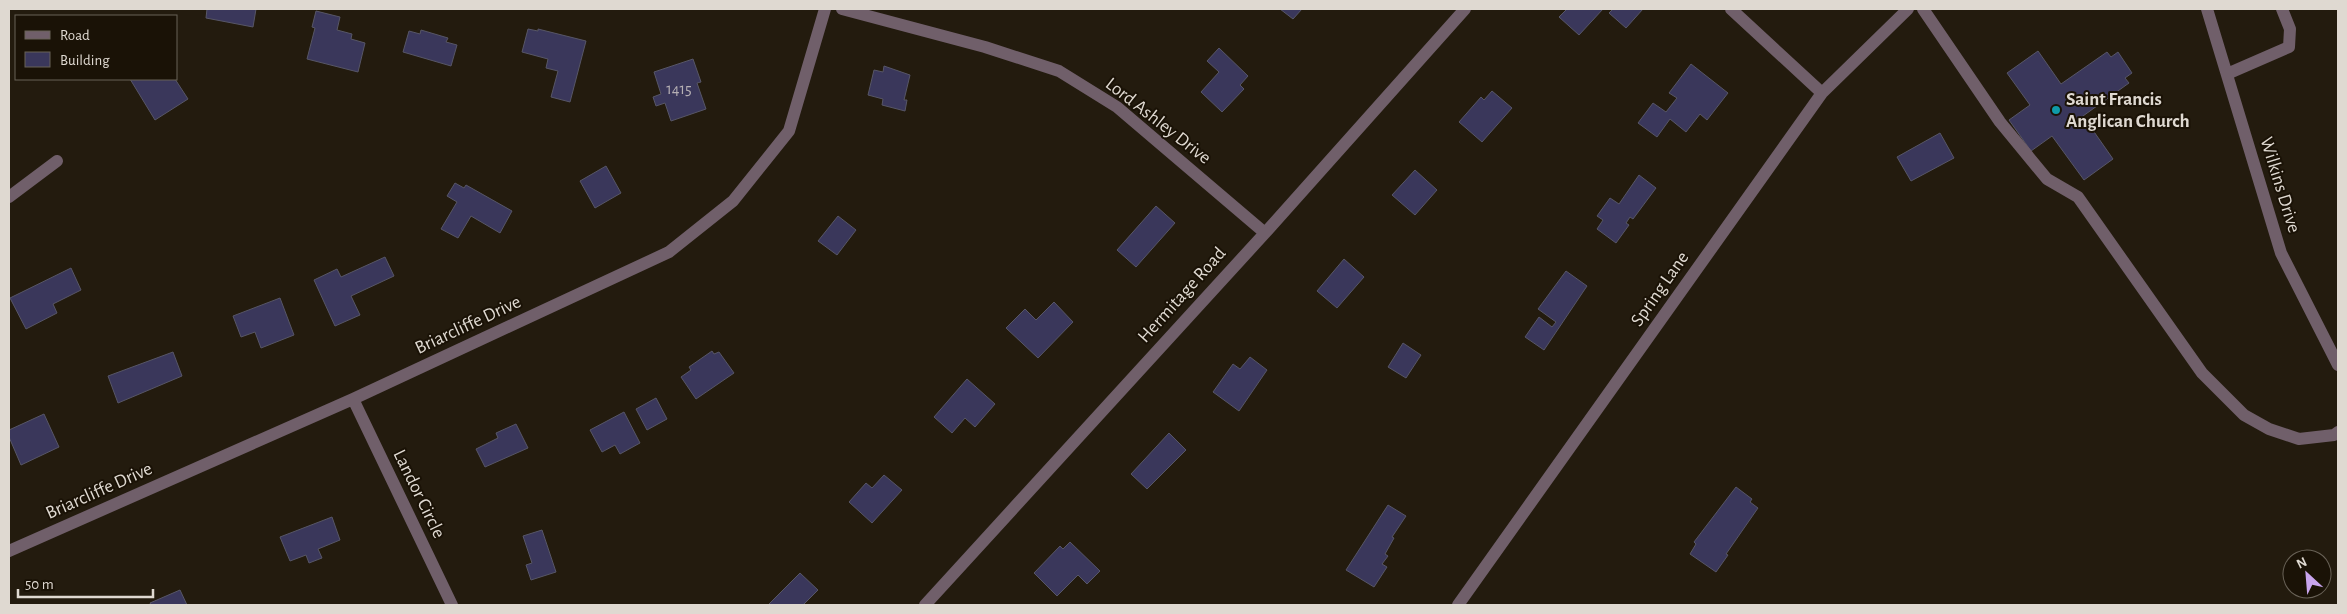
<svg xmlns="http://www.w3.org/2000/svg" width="2347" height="614" font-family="'Alegreya Sans',sans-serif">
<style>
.building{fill:#3a375b;stroke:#575666}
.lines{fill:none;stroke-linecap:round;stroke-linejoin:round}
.minor{stroke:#705f6a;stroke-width:12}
.culture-dot{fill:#0f9aa8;stroke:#1a1206;stroke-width:2}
.labels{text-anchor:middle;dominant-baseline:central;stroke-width:4;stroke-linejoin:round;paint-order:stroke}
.number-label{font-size:16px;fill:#b6b0b4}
.poi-label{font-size:19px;font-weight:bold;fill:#dfd9d1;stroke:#1a1206;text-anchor:start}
.street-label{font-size:19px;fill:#dfd9d1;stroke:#1a1206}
</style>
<rect width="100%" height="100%" fill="#231b0e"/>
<path class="building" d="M207,9H256L253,27L206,18Z
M1280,9H1302L1293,19Z
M1567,9H1603L1579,35L1559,17Z
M1613,9H1643L1626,28L1609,13Z
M316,11L340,17L337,30L352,34L351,39L365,43L358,72L307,59L315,28L312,27Z
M528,29L538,31V29L586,41L570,102L551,97L558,71L546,68L548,59L522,52Z
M421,30L448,38L446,42L457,45L451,66L403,52L409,31L420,34Z
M1219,48L1248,76L1240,85L1244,89L1222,112L1201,92L1219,72L1207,61Z
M2038,51L2061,84L2107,52L2111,57L2118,52L2132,73L2125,78L2129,83L2083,116L2113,159L2084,180L2052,136L2031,151L2009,120L2030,105L2007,73Z
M693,59L701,82L697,83L706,109L671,121L665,103L656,106L653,97L661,94L654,72Z
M1691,64L1728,93L1707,120L1700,114L1686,132L1670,119L1657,137L1638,123L1653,103L1666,112L1677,98L1669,93Z
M884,66L910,75L904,100H907L905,111L882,105L883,99L868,95L874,70L883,72Z
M130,79H175L188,99L155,120Z
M1492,91L1512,108L1482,142L1459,122L1481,97L1484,100Z
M1940,133L1954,158L1911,181L1897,157Z
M606,166L621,193L595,208L580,181Z
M1415,170L1437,190L1415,215L1392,195Z
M1639,175L1656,188L1633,219L1630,217L1626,223L1629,225L1616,243L1597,229L1603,220L1597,216L1610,198L1619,204Z
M455,183L464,188L466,185L512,211L500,233L471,216L458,238L441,229L457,202L447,196Z
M1156,206L1175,223L1136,267L1117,250Z
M838,216L856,230L837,255L818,241Z
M385,257L394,276L351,296L360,315L335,326L314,280L337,269L341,277Z
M1344,259L1364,277L1337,308L1317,291Z
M71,268L81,290L53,304L57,313L26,329L10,298Z
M1566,271L1587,286L1544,350L1525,337L1539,317L1552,327L1556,322L1538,309Z
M280,298L294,335L261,348L255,332L241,337L233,316Z
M1054,302L1073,322L1038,358L1006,328L1025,309L1036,320Z
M1403,343L1421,355L1406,378L1388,367Z
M712,351L714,354L719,352L734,373L696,399L681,377L691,370L689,367Z
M173,352L182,376L118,403L108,376Z
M1250,357L1267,370L1239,411L1213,392L1233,364L1240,369Z
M967,379L995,404L975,427L965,418L952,433L934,417Z
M656,398L667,419L647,430L636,409Z
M624,412L640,443L620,454L615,445L602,452L590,430Z
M44,414L59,447L21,465L9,437V430Z
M516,424L528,448L485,467L476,449L498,438L496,433Z
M1169,433L1186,450L1147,489L1131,474Z
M884,475L902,490L872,523L849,502L866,483L872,488Z
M1736,487L1752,499L1750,502L1758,508L1726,554L1728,555L1716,572L1690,554L1696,544L1694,542Z
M1388,505L1406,516L1392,537L1394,538L1385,554L1388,556L1382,564L1387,567L1374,587L1346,570Z
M332,517L340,540L318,549L322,558L309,563L306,555L290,561L280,537Z
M542,530L556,572L531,580L526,565L532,563L523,536Z
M1070,542L1100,571L1087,584L1078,575L1057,596L1034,573L1060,546L1063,549Z
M800,573L818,590L803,605H768Z
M180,590L187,605H151L150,603Z"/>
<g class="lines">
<path class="minor" d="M842,9L985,47L1059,71L1117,107L1265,233
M1731,9L1822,93
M1923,9L2000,122L2047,179L2078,197L2202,373L2244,415L2269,429L2299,439L2334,435L2338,432
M2207,9L2281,253L2338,365
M2227,74L2289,47L2290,29L2282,9
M9,197L57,161
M353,399L452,605
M9,551L353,399L669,252L733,201L789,131L825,9
M925,605L1265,233L1465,9
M1458,605L1822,93L1908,9"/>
</g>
<circle class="culture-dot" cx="2056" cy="110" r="5"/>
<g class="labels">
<g class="number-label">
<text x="679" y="89">1415</text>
</g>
<g class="poi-label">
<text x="2066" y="99">Saint Francis<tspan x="2066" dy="22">Anglican Church</tspan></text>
</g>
<g class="street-label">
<text transform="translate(1158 121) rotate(38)">Lord Ashley Drive</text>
<text transform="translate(2280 185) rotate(73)">Wilkins Drive</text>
<text transform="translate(1660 289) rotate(-55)">Spring Lane</text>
<text transform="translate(1182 295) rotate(-48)">Hermitage Road</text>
<text transform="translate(468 325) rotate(-25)">Briarcliffe Drive</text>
<text transform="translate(99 491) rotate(-24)">Briarcliffe Drive</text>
<text transform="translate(419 494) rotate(64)">Landor Circle</text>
</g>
</g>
<rect width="2347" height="614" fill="none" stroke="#dfd9d1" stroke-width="20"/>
<rect x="15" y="15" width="162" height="65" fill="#1a1206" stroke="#696257"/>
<rect x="25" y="31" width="25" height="8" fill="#705f6a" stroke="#696257"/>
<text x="60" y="40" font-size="15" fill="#dfd9d1">Road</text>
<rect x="25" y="52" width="25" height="15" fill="#3a375b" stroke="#696257"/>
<text x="60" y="65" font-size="15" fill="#dfd9d1">Building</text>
<g transform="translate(2307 574) rotate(334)"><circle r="24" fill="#1a1206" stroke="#696257"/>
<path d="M0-4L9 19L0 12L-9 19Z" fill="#c9a5ee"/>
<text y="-8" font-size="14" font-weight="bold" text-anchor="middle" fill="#dfd9d1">N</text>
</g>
<path d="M18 589v8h135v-8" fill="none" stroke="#dfd9d1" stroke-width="2.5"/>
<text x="25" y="589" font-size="15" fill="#dfd9d1" stroke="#1a1206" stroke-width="4" paint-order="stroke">50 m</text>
</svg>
